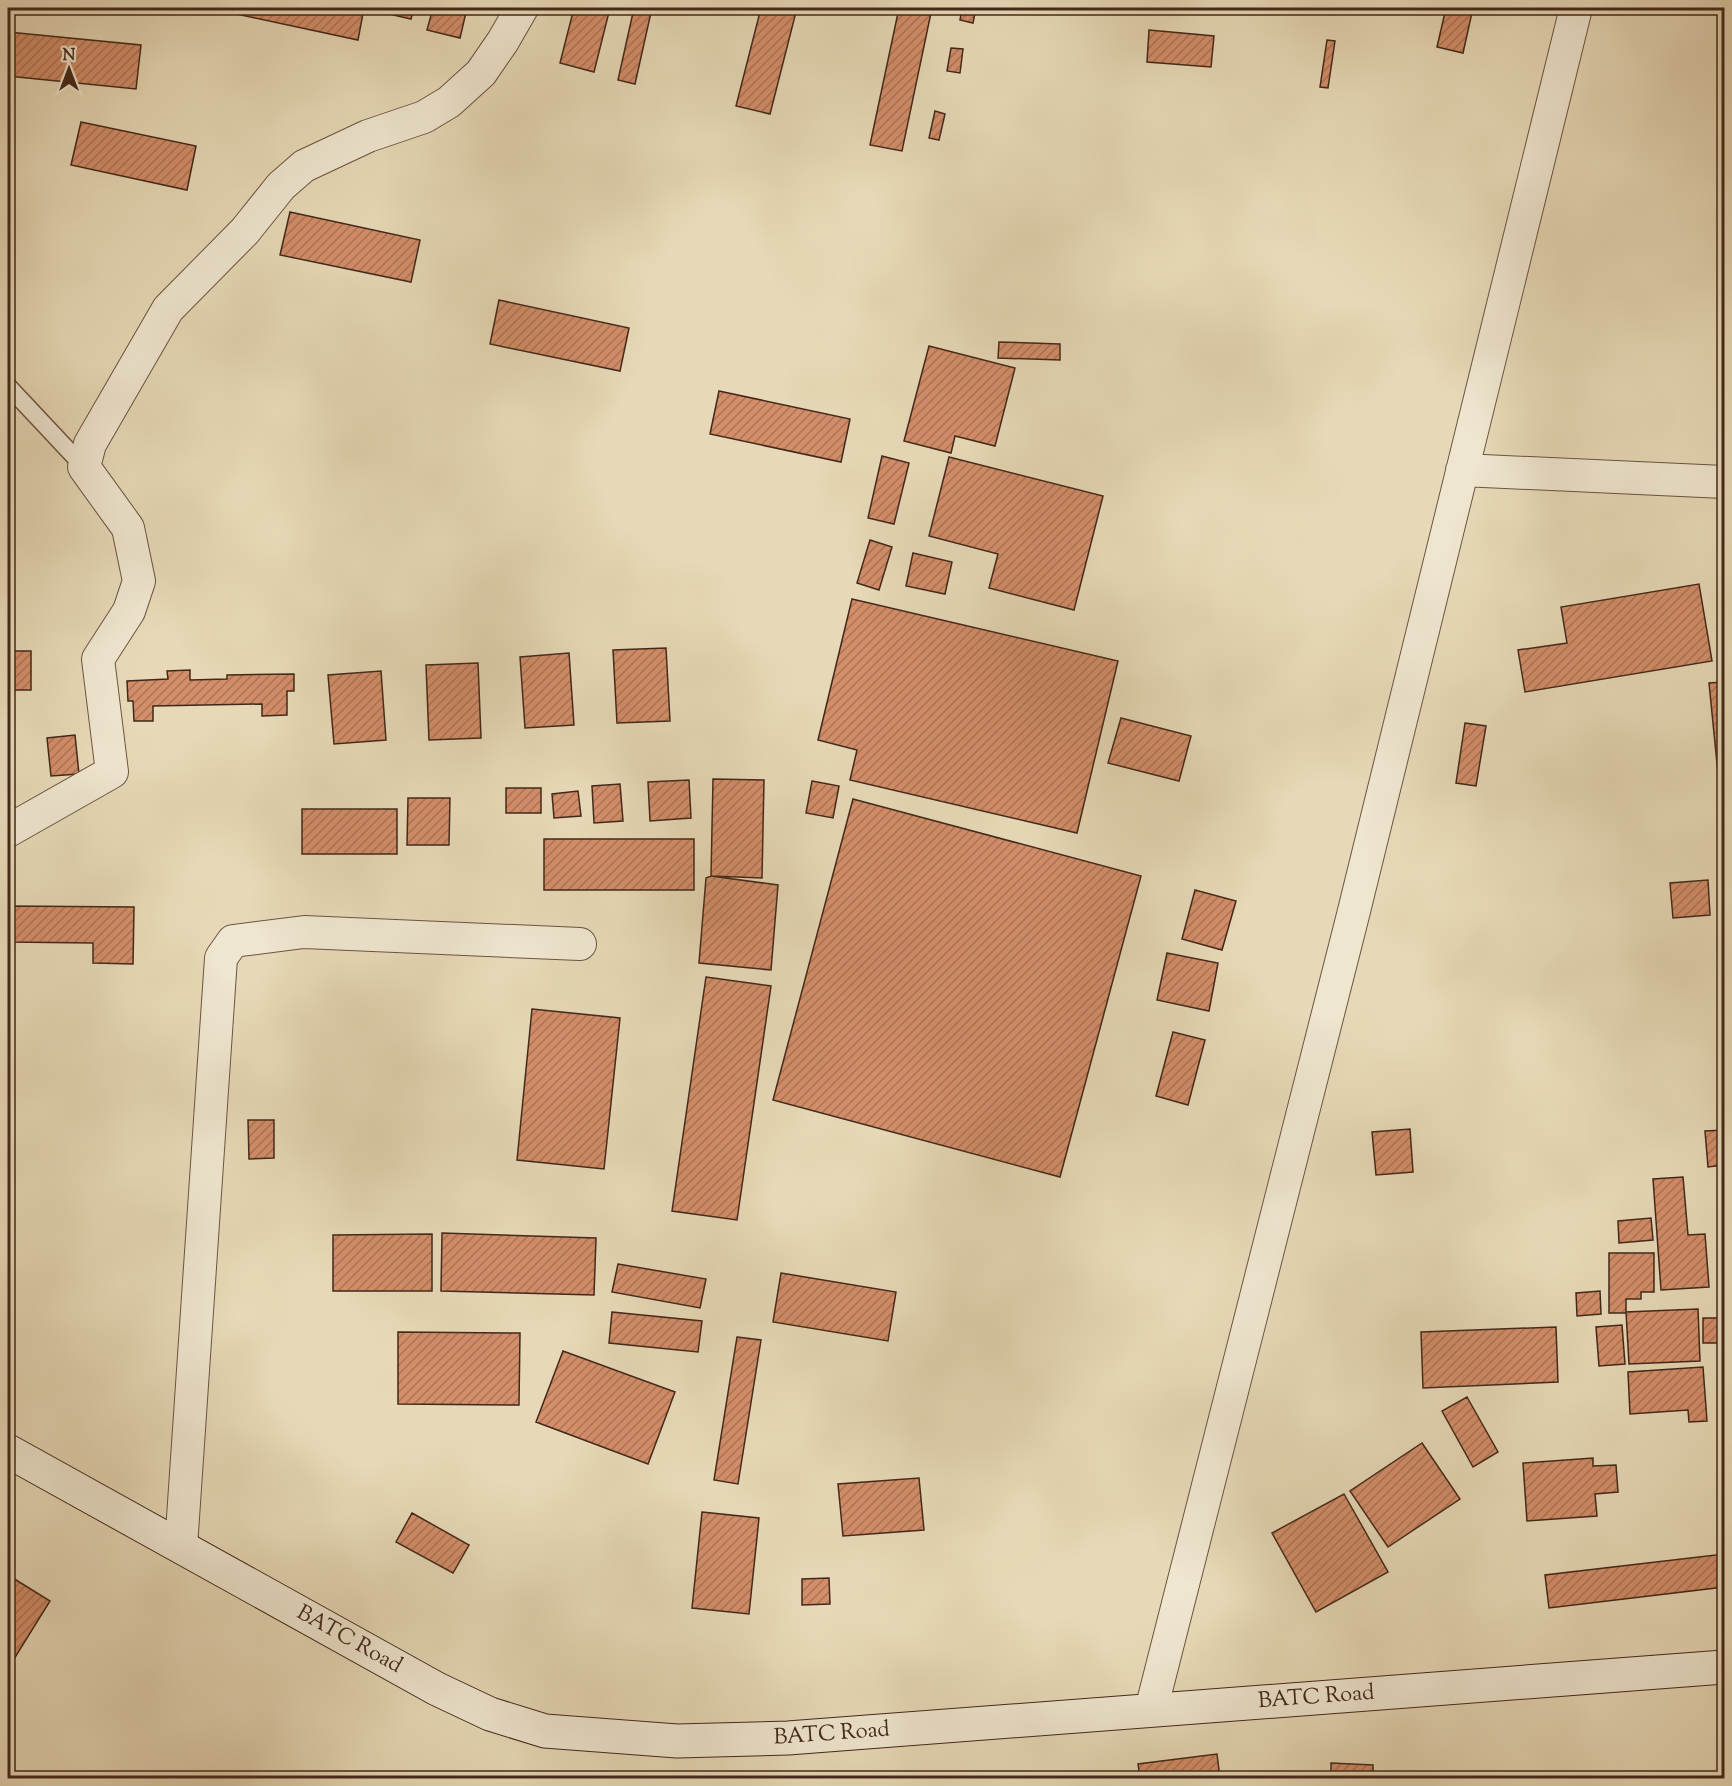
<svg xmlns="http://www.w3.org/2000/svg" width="1732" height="1786" font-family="'Sorts Mill Goudy',serif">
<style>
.building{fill:url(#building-hatch);stroke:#42281a;stroke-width:1.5}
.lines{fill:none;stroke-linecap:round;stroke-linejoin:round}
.lane-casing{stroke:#6b5441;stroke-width:19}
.street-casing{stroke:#6b5441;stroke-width:34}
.secondary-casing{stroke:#42281a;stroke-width:35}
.lane{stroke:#efe6d0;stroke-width:16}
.street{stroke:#efe6d0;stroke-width:32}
.secondary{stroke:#efe6d0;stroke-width:33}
.labels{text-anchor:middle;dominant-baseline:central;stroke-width:4.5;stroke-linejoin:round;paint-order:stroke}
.street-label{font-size:22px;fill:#42281a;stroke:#efe6d0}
</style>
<defs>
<pattern id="building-hatch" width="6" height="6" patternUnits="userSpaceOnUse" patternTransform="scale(1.5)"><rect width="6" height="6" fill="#d38e6a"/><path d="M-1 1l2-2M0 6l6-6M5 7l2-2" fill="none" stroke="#ad7456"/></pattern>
</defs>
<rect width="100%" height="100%" fill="#e7d9b7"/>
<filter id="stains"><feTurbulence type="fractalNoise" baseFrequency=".00333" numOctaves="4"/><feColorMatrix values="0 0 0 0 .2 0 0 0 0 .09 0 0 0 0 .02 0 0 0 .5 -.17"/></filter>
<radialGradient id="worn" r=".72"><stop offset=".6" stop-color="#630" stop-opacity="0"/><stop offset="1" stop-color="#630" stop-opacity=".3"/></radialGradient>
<path class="building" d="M228,8H364L358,40L227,12Z
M391,8H414L411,19L389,14Z
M433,8H467L460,38L427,30Z
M574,8H610L594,72L560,63Z
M634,8H652L635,84L618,80Z
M761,8H797L770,114L736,106Z
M899,8H932L902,151L870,145Z
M962,8H976L973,23L960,20Z
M1446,8H1473L1463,53L1437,47Z
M1149,30L1214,36L1211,67L1147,62Z
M8,32L141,45L136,89L8,76Z
M1327,40L1335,41L1328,88L1320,87Z
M951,48L963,49L960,73L947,71Z
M935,111L945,114L939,140L929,138Z
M81,122L196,146L187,190L71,165Z
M290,212L420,240L411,282L280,255Z
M499,300L629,328L620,371L490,344Z
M999,342L1060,344V360L998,358Z
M929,346L1015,368L995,446L955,436L951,453L904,441Z
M719,391L850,419L841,462L710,434Z
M882,456L909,463L894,524L868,518Z
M949,457L1103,496L1074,610L989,588L998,554L929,536Z
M870,540L892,547L879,590L857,583Z
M913,553L952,562L945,594L906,586Z
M1699,584L1712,661L1525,692L1518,650L1567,643L1561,607Z
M852,599L1118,661L1077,833L850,780L857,750L818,740Z
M666,648L670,721L617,723L613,650Z
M8,651H31V690H8Z
M569,653L574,725L525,728L520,657Z
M478,663L481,738L429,740L426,665Z
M190,670V680L227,679V675L294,674V691H287V715L262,716V704L153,706V721H134L133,701H128L127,681L168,679L167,671Z
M381,671L386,740L334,744L328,675Z
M1724,682V834L1709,683Z
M1121,718L1191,736L1179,781L1108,763Z
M1465,723L1486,726L1476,786L1456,783Z
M75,735L79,774L51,776L47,738Z
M713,779L764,780L762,878L711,876Z
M689,780L691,818L650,821L648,782Z
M812,781L839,786L833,818L806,813Z
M620,784L623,821L594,823L592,786Z
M506,788H541V813H506Z
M578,791L581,816L554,818L552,794Z
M408,798H450L449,845H407Z
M853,799L1141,876L1060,1177L773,1100Z
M302,809H397V854H302Z
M544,839H694V890H544Z
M711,876L778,885L771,970L699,963L706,878Z
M1708,880L1710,915L1673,918L1670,883Z
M1195,890L1236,901L1222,950L1182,939Z
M8,906L134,907L133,964L93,963V943L8,942Z
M1167,953L1218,963L1209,1011L1157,1000Z
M706,977L771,986L737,1220L672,1211Z
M532,1009L620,1018L604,1169L517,1160Z
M1173,1032L1205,1040L1188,1105L1156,1096Z
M248,1120H274V1158L249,1159Z
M1410,1129L1413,1172L1376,1175L1372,1132Z
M1724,1130V1165L1708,1167L1705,1131Z
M1683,1177L1688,1235L1705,1234L1709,1287L1661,1290L1653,1179Z
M1651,1218L1653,1240L1619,1243L1618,1221Z
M442,1233L596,1238L594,1295L441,1291Z
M432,1234V1291H333V1235Z
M1609,1253H1654V1292H1641V1299H1626V1313H1609Z
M618,1264L706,1279L700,1308L612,1292Z
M781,1273L896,1292L888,1341L773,1322Z
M1600,1291L1601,1314L1577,1316L1576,1293Z
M1698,1309L1700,1361L1629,1364L1626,1312Z
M612,1312L702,1321L698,1352L609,1343Z
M1703,1318H1724V1343H1703Z
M1622,1325L1625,1364L1599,1366L1596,1327Z
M1556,1327L1558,1382L1423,1388L1421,1332Z
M398,1332L520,1333L519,1405L398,1404Z
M737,1337L761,1340L738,1484L714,1480Z
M563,1351L675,1392L648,1464L536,1422Z
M1703,1367L1707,1421L1689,1422L1688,1410L1630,1414L1628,1372Z
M1467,1397L1498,1452L1473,1467L1442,1411Z
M1422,1443L1460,1499L1388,1547L1350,1491Z
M1593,1458V1466L1616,1465L1618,1492L1595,1494L1597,1516L1527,1521L1523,1463Z
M919,1478L924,1530L843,1536L838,1484Z
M1344,1494L1388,1572L1316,1612L1272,1533Z
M702,1512L759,1518L749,1614L692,1608Z
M412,1513L469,1545L453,1573L396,1542Z
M1724,1554V1587L1549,1608L1545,1575Z
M8,1575L50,1601L9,1667L8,1666Z
M829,1578L830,1604L802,1605V1579Z
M1217,1754L1220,1778H1140L1138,1764Z
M1331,1763L1373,1765V1778H1331Z
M1107,1772L1108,1778H1050V1777Z"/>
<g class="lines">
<defs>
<path id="lane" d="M8,386L84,467"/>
<path id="street" d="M1462,470L1724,482
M8,831L112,772L98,659L129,611L139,581L128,528L84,467L90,444L168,309L245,231L281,186L304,166L368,136L424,117L449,102L481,73L503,41L522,8
M181,1547L221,958L233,941L304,932L580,944
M1151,1710L1353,915L1576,8"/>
<g id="secondary">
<path id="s1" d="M8,1451L437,1689L490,1714L545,1731L677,1741L788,1738L1724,1667"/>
</g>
</defs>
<use href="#lane" class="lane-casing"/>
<use href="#street" class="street-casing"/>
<use href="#secondary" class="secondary-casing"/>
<use href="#lane" class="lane"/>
<use href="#street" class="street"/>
<use href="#secondary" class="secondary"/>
</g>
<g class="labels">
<g class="street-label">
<text stroke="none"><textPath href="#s1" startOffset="390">BATC Road</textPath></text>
<text stroke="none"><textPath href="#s1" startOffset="1380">BATC Road</textPath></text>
<text stroke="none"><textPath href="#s1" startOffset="894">BATC Road</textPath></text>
</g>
</g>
<rect width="1732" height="1786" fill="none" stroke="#e7d9b7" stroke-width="30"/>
<rect x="9" y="9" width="1714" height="1768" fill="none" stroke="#42281a" stroke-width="3"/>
<rect x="15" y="15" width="1702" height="1756" fill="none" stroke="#42281a" stroke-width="1.5"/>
<g transform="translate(69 69)" stroke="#efe6d0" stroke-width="4.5" paint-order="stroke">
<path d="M0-4.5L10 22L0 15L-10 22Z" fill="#42281a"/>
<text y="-9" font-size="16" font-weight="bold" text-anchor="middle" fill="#42281a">N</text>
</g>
<rect width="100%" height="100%" filter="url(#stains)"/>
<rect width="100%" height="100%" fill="url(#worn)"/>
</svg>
